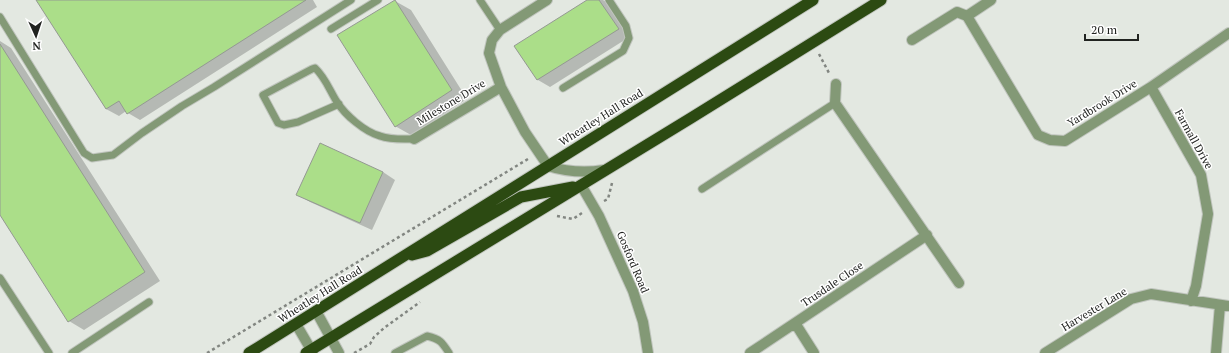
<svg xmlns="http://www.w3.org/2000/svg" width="1229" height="353" font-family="'PT Serif',serif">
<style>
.shadow{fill:#0003}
.building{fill:#abde89;stroke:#949992}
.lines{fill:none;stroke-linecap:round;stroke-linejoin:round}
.service-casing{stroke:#c0c5be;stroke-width:9}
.minor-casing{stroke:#c0c5be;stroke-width:12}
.trunk-casing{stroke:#c0c5be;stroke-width:13}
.path{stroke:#828681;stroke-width:2.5;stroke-dasharray:3 3;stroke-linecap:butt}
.service{stroke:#839976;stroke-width:7}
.minor{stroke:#839976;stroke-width:10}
.trunk{stroke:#2c4a12;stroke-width:11}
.labels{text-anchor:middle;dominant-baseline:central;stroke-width:3;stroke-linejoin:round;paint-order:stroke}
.street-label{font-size:11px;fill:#212320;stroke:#fff}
</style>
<rect width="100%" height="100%" fill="#e3e8e1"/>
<path class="shadow" d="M37,0H313L317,7L140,120L128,113L126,111L119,116L106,109Z
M589,0H603L608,3L631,36L550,87L538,80L516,46Z
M395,1L411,10L467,99L411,135L395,126Z
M0,41L11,48L160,281L84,330L69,321L0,213Z
M383,172L395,180L372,230L310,202L298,195Z"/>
<path class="building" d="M36,0H306L127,114L119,101L106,109Z
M395,0L452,90L395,127L337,35Z
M587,0H599L619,29L537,80L514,46Z
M0,44L145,272L68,322L0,215Z
M320,143L383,172L360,223L296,195Z"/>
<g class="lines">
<defs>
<path id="service" d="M480,0L500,30
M0,17L84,153L92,158L113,155L142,133L182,106L214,87L351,0
M331,29L378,0
M563,88L623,51L629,38L626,26L609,0
M339,104L298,122L284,125L278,123L263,95L312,69L315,68C325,77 330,91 337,102C345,115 365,132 380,136C391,140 402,139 414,139
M702,189L835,103
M0,278L49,353
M72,353L149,302
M395,353L427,336C440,339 442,342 449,353"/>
<path id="minor" d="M547,0L500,30L492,40L489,53L501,87L525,132L548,166C567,172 585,173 604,170
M991,0L967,16L1038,135L1050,140L1065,141L1151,87L1229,33
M912,40L957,12L967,16
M836,84L835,103L959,283
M1151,87L1201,175L1208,214L1196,286L1191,301
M414,139L501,87
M581,185L599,216L633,291L643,322L648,353
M316,311L339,353
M795,323L814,353
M296,324L313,353
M750,353L927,235
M1045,353L1131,299L1151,294L1229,306
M1216,353L1220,305"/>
<path id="trunk" d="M412,255L427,251L521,197L573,187
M249,353L813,0
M306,353L691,118L881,0"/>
</defs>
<use href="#service" class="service-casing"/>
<use href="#minor" class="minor-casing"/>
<use href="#trunk" class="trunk-casing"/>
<path class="path" d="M819,54L829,73
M604,201L608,199L612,183
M557,216L573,219L582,213
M207,353L528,159
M354,353L370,344L374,337L384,328L420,302"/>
<use href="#service" class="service"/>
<use href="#minor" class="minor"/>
<use href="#trunk" class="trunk"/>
</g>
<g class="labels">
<g class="street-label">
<text transform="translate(451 102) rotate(-31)">Milestone Drive</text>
<text transform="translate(1102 103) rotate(-32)">Yardbrook Drive</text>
<text transform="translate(601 117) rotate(-32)">Wheatley Hall Road</text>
<text transform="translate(1194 139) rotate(61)">Farmall Drive</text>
<text transform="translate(633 262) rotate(67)">Gosford Road</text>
<text transform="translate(832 284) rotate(-34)">Trusdale Close</text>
<text transform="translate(320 294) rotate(-32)">Wheatley Hall Road</text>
<text transform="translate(1094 309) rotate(-31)">Harvester Lane</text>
</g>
</g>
<g transform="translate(36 36) rotate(177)" stroke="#ffffff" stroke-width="3" paint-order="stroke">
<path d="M0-3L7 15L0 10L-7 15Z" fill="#212320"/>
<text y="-6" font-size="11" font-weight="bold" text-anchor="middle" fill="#212320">N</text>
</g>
<path d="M1085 34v6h53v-6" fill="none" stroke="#212320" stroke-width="2"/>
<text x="1091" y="34" font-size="12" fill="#212320" stroke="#ffffff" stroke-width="3" paint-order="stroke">20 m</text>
</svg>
